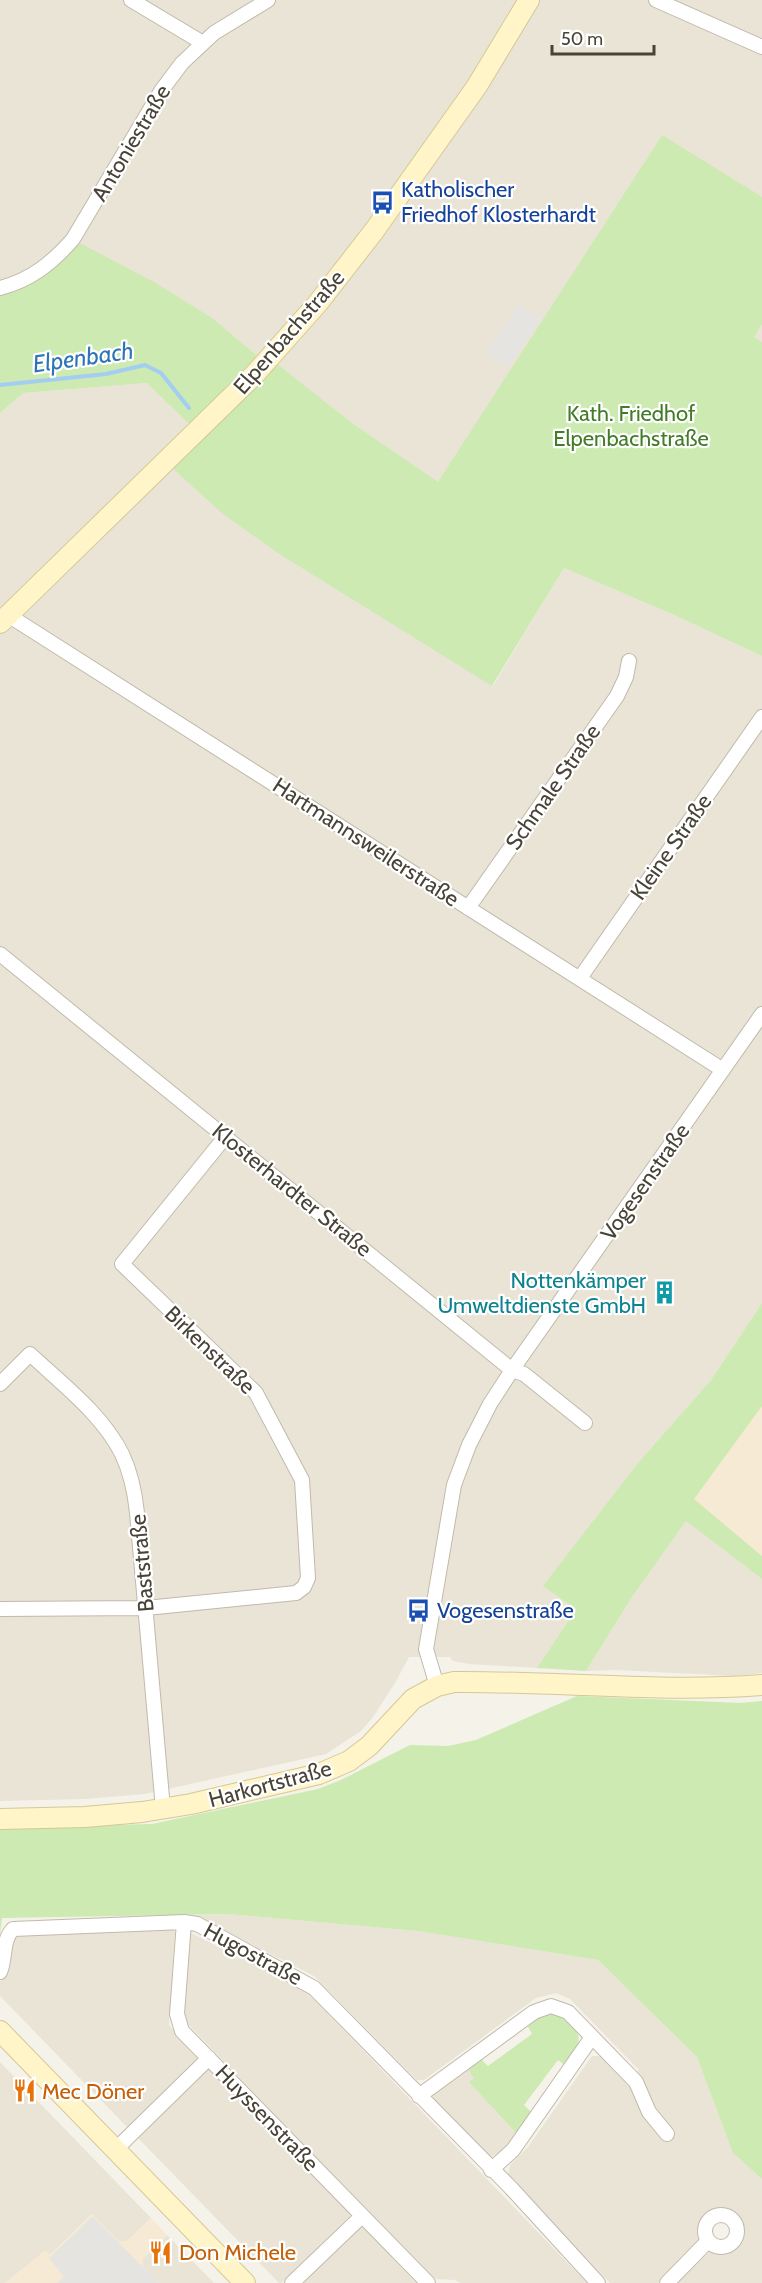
<svg xmlns="http://www.w3.org/2000/svg" width="762" height="2283" font-family="Cabin,sans-serif">
<style>
.residential{fill:#e9e4d6}
.commercial{fill:#f7ead4}
.green{fill:#cceab1}
.parking{fill:#e6e4e0}
.lines{fill:none;stroke-linecap:round;stroke-linejoin:round}
.stream{stroke:#a4cdf2;stroke-width:4}
.street-casing{stroke:#c0baab;stroke-width:16}
.secondary-casing{stroke:#d5c898;stroke-width:22}
.street{stroke:#fff;stroke-width:14}
.secondary{stroke:#fff5c8;stroke-width:20}
.labels{text-anchor:middle;dominant-baseline:central;stroke-width:4.5;stroke-linejoin:round;paint-order:stroke}
.street-label{font-size:22px;fill:#484337;stroke:#fff}
.transit-label{font-size:22px;fill:#164399;stroke:#fff;text-anchor:start}
.park-label{font-size:22px;fill:#437c28;stroke:#fff}
.culture-label{font-size:22px;fill:#0d838f;stroke:#fff;text-anchor:end}
.food-label{font-size:22px;fill:#c56008;stroke:#fff;text-anchor:start}
.water-label{font-size:24px;font-style:italic;fill:#2d74b8;stroke:#fff}
</style>
<rect width="100%" height="100%" fill="#f5f2e9"/>
<path class="residential" d="M0,0H762V342L753,338L662,135L438,483L352,423L268,357L263,361L44,264L0,284Z
M147,383L195,430L493,686L564,568L672,614L762,656V1303L711,1380L638,1463L544,1586L576,1609L537,1668L469,1664L453,1661L450,1657H409L395,1683L373,1717L361,1731L326,1754L145,1794L86,1799L0,1801V413L23,393Z
M686,1521L762,1579V1673L735,1676L615,1670L586,1671L632,1597Z
M229,1914L418,1931L598,1960L697,2057L733,2153L762,2179V2283H677L711,2250L727,2252L741,2241L742,2229L739,2220L732,2213L719,2210L711,2212L705,2216L700,2225L699,2242L658,2283H610L510,2179L508,2173L510,2165L528,2147L592,2056H603L627,2080L639,2070L570,1999L556,1993L536,1998L424,2080H417L314,1976L194,1915Z
M173,1929L175,1933L169,2025L198,2058L128,2128L0,1996V1982L9,1964L14,1935Z
M191,1933L304,1989L587,2283H461L455,2280L436,2279L427,2273L187,2023L184,2012Z
M0,2062L151,2218L127,2241H118L92,2214L49,2256L45,2251L5,2283H0Z
M208,2067L351,2215L281,2283H279L137,2137Z
M468,2069L475,2078L469,2082L517,2134L503,2150L491,2157H488L434,2101L433,2097L435,2092Z
M362,2226L416,2283H303Z
M167,2235L214,2283H159L143,2267V2258Z"/>
<path class="commercial" d="M762,1406V1556L694,1499Z
M92,2214L118,2241H127L151,2218L167,2235L143,2259V2267L159,2283H5L45,2251L50,2255Z"/>
<path class="green" d="M662,135L762,197V324L754,337L762,342V656L672,614L564,568L492,686L278,553L223,514L168,464L271,359L352,423L438,482Z
M76,241L154,282L212,318L263,361L195,430L147,383L23,393L0,413V290Z
M762,1303V1406L694,1499L762,1556V1579L686,1521L632,1597L586,1671L537,1668L576,1609L543,1586L638,1463L711,1380Z
M577,1696L741,1703L762,1701V2179L733,2153L697,2057L598,1960L418,1931L229,1914L2,1918L0,1935V1828L152,1824L318,1789L341,1780L410,1745L448,1746L476,1740Z
M550,2013C566,2015 584,2030 577,2048C574,2054 570,2060 566,2066L558,2060L524,2105L532,2113L517,2134L469,2082L474,2078L468,2069L481,2059L488,2066L532,2034L527,2025L540,2016Z"/>
<path class="parking" d="M519,304L541,319L508,368L485,354Z
M93,2216L121,2245L159,2283H57L64,2277L49,2258Z"/>
<g class="lines">
<path class="stream" d="M0,385L106,374L145,365L161,373L189,408"/>
<defs>
<path id="street" d="M131,0L203,43
M656,0L762,47
M0,288C31,280 52,263 73,239L161,91L182,63L214,33L268,0
M8,615L723,1070
M468,908L617,696L626,677L629,661
M0,954L512,1370L524,1374L585,1423
M580,978L762,717
M0,1384L30,1354C62,1384 102,1414 122,1454C131,1473 135,1493 137,1513L163,1809
M0,1609L146,1608L296,1593L304,1587L308,1578L302,1480L256,1393L122,1264L226,1136
M437,1686L426,1649L454,1485L469,1445L490,1404L512,1370L762,1014
M184,1922L177,2014L182,2031L428,2283
M0,1972C6,1958 2,1940 13,1929L184,1922L197,1924L314,1988L511,2188L598,2283
M419,2096L534,2012L551,2006L568,2012L636,2082L649,2112L667,2134
M116,2149L209,2058
M491,2170L513,2150L592,2037
M705 2231a16 16 0 1 1 32 0a16 16 0 1 1-32 0Z
M292,2283L362,2216
M667,2283L708,2241"/>
<path id="secondary" d="M0,623L254,375L318,303L374,231L477,86L529,0
M0,1819L85,1817L142,1812L191,1804L319,1774L349,1761L369,1746L413,1699L437,1686L454,1682C557,1681 660,1693 762,1685
M0,2031L245,2283"/>
</defs>
<use href="#street" class="street-casing"/>
<use href="#secondary" class="secondary-casing"/>
<use href="#street" class="street"/>
<use href="#secondary" class="secondary"/>
</g>
<defs>
<symbol id="bus-bare" viewBox="-9 -9 18 18"><path d="M-5-6H5V4H4V6H2V4H-2V6H-4V4H-5ZM-3.5-4V0h7V-4ZM-3.5 1.2v1.5H-2V1.2ZM2 1.2v1.5H3.5V1.2Z" fill="#1a4fb4" stroke="#fff" stroke-width="2.5" paint-order="stroke"/></symbol>
<symbol id="building-bare" viewBox="-9 -9 18 18"><path d="M-4-6H4V6H1V3H-1V6H-4ZM-2.5-4.3h1.7v1.8h-1.7ZM.8-4.3h1.7v1.8H.8ZM-2.5-1h1.7V.8h-1.7ZM.8-1h1.7V.8H.8Z" fill="#0f9aa8" stroke="#fff" stroke-width="2.5" paint-order="stroke"/></symbol>
<symbol id="restaurant-bare" viewBox="-9 -9 18 18"><path d="M-5-6h1v4h1v-4h1v4h1v-4h1v5L-1.5 .5V6h-2V.5L-5-1ZM5-6V6H3V1.5H1.5Q1.5-4 5-6Z" fill="#e8710a" stroke="#fff" stroke-width="2.5" paint-order="stroke"/></symbol>
</defs>
<g fill-rule="evenodd">
<use href="#bus-bare" x="366" y="186" width="33" height="33"/>
<use href="#building-bare" x="648" y="1276" width="33" height="33"/>
<use href="#bus-bare" x="402" y="1594" width="33" height="33"/>
<use href="#restaurant-bare" x="8" y="2074" width="33" height="33"/>
<use href="#restaurant-bare" x="144" y="2236" width="33" height="33"/>
</g>
<g class="labels">
<g class="street-label">
<text transform="translate(131 143) rotate(-59)">Antoniestraße</text>
<text transform="translate(289 332) rotate(-49)">Elpenbachstraße</text>
<text transform="translate(553 787) rotate(-55)">Schmale Straße</text>
<text transform="translate(366 842) rotate(33)">Hartmannsweilerstraße</text>
<text transform="translate(671 847) rotate(-55)">Kleine Straße</text>
<text transform="translate(645 1182) rotate(-55)">Vogesenstraße</text>
<text transform="translate(292 1190) rotate(39)">Klosterhardter Straße</text>
<text transform="translate(210 1350) rotate(44)">Birkenstraße</text>
<text transform="translate(142 1563) rotate(-95)">Baststraße</text>
<text transform="translate(270 1784) rotate(-15)">Harkortstraße</text>
<text transform="translate(253 1954) rotate(28)">Hugostraße</text>
<text transform="translate(267 2118) rotate(46)">Huyssenstraße</text>
</g>
<g class="transit-label">
<text x="401" y="189">Katholischer<tspan x="401" dy="25">Friedhof Klosterhardt</tspan></text>
<text x="437" y="1610">Vogesenstraße</text>
</g>
<g class="park-label">
<text x="631" y="413">Kath. Friedhof<tspan x="631" dy="25">Elpenbachstraße</tspan></text>
</g>
<g class="culture-label">
<text x="646" y="1280">Nottenkämper<tspan x="646" dy="25">Umweltdienste GmbH</tspan></text>
</g>
<g class="food-label">
<text x="42" y="2091">Mec Döner</text>
<text x="179" y="2252">Don Michele</text>
</g>
<g class="water-label">
<text transform="translate(83 357) rotate(-8)">Elpenbach</text>
</g>
</g>
<path d="M552 45v9h102v-9" fill="none" stroke="#484337" stroke-width="3"/>
<text x="561" y="45" font-size="18" fill="#484337" stroke="#ffffff" stroke-width="4.5" paint-order="stroke">50 m</text>
</svg>
